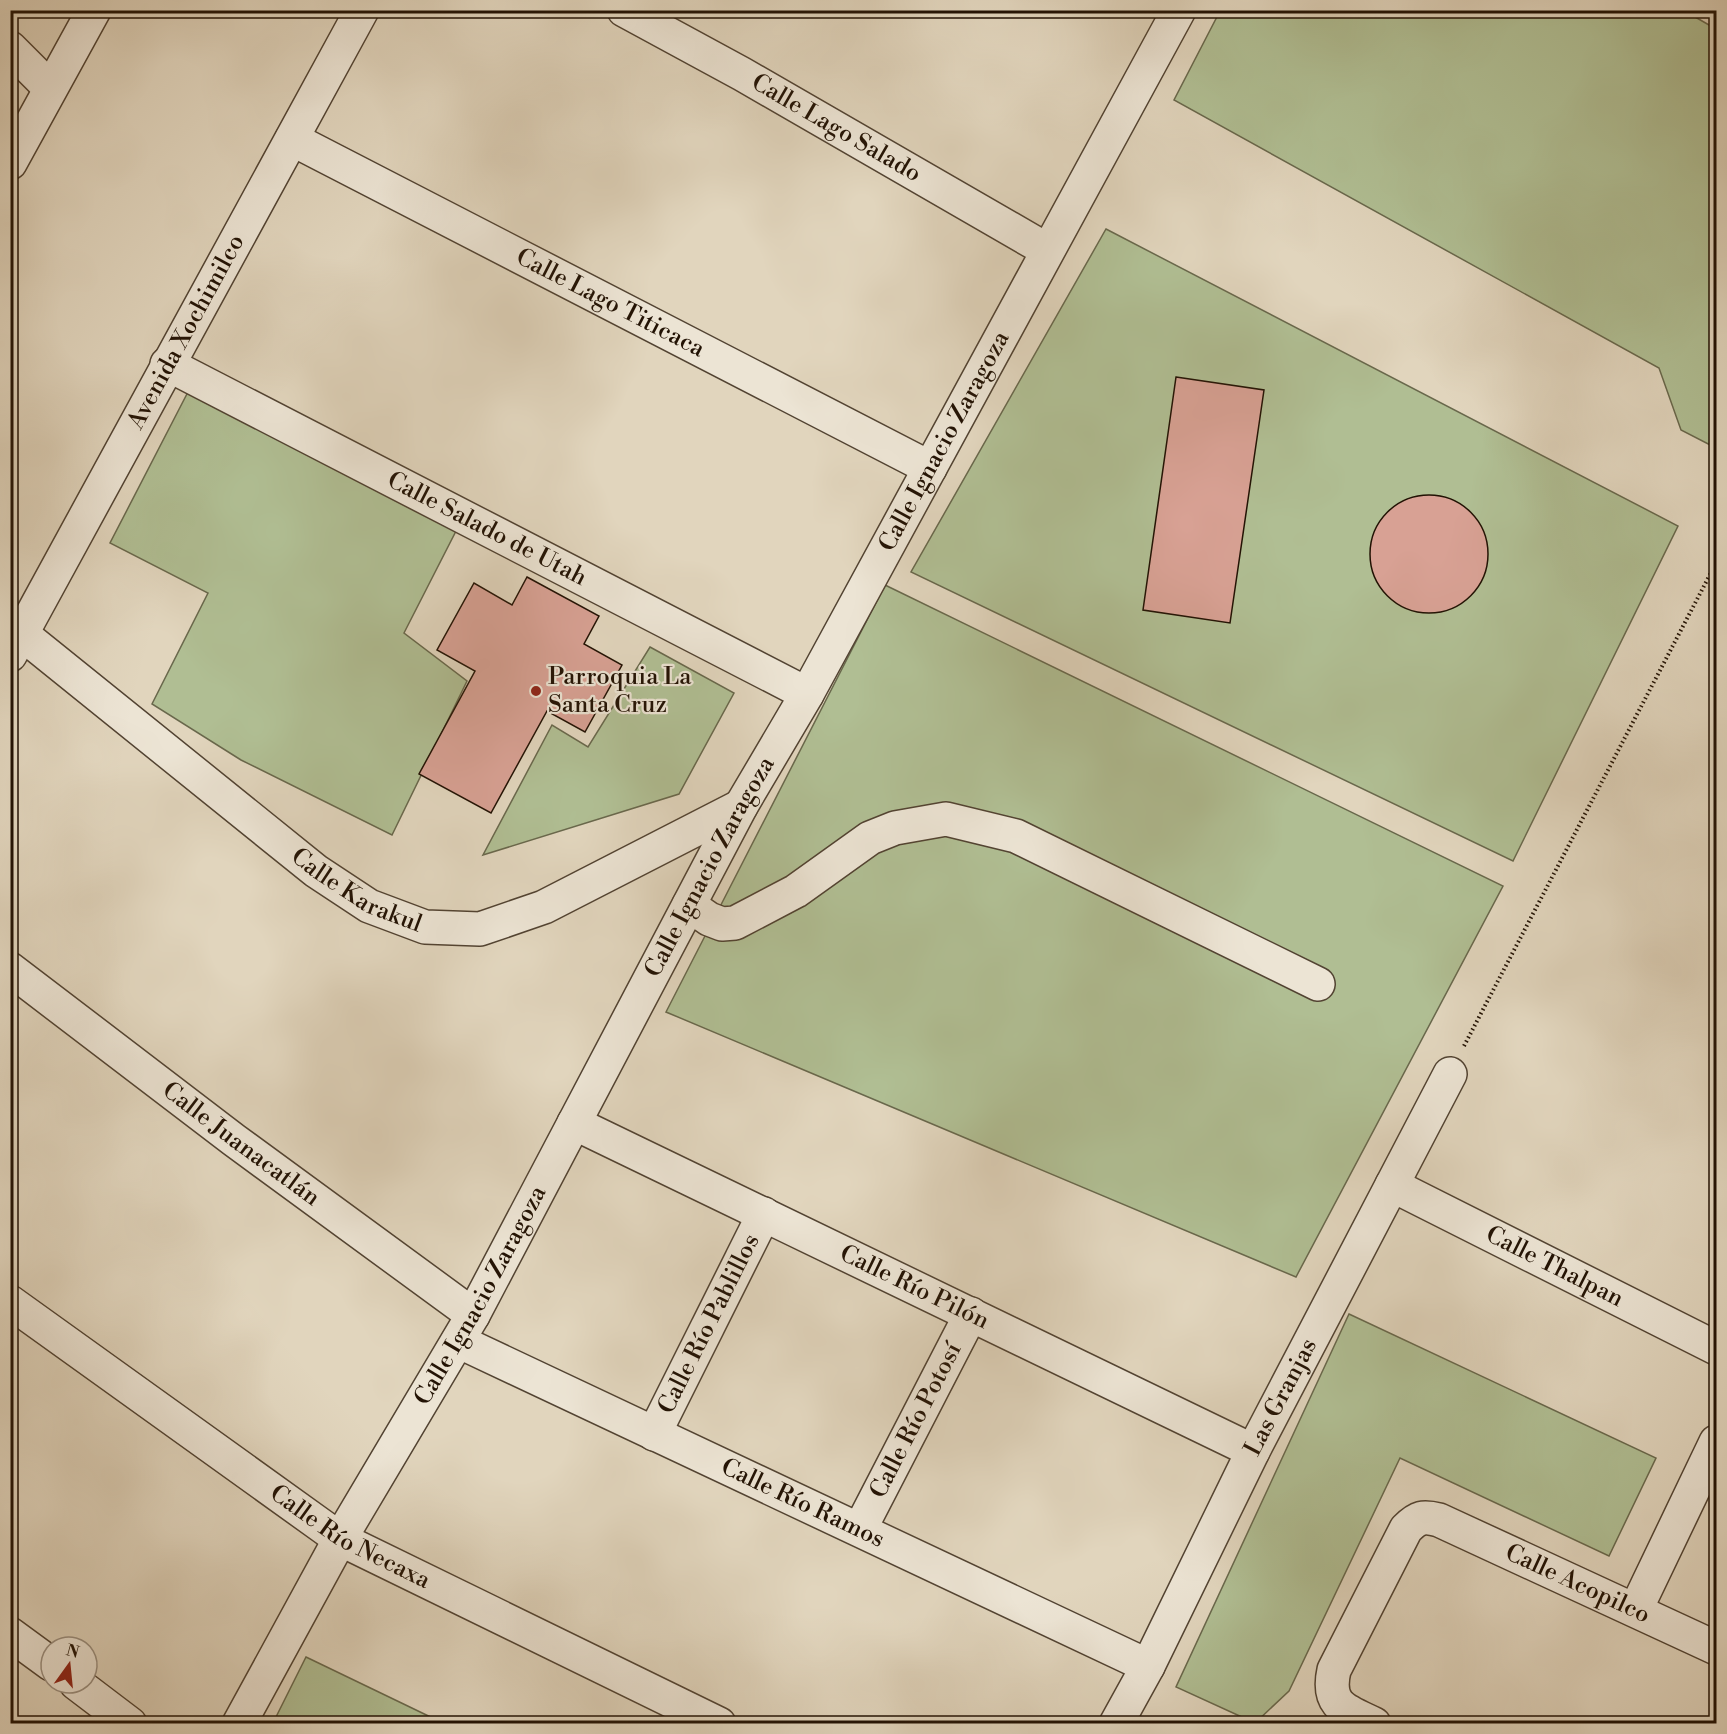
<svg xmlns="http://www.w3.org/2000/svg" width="1727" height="1734" font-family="'Libre Bodoni',serif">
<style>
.green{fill:#b0be93;stroke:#69684c;stroke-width:1.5}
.building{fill:#d8a194;stroke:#221204;stroke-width:1.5}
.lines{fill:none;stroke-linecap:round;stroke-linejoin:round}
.minor-casing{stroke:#524332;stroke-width:36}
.path{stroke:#221204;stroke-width:4;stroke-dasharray:1.5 3;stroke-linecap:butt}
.minor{stroke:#ece4d4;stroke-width:33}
.poi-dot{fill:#8f2418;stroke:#ece4d4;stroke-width:2}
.labels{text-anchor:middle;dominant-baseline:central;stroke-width:4.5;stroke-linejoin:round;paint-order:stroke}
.street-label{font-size:24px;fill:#221204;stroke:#ece4d4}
.poi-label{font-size:24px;fill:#221204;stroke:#ece4d4;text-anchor:start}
</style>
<rect width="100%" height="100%" fill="#e1d5bd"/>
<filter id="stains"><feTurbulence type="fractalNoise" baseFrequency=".00333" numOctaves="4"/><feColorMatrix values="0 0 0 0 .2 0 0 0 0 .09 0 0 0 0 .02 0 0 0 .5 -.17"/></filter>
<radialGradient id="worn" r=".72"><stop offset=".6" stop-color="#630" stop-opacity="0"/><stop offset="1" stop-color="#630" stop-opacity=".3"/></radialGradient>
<path class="green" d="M1683,10L1716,29V448L1681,430L1659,368L1174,100L1220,11Z
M1106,229L1678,526L1513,861L911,572Z
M189,390L456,531L404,633L467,681L392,835L241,760L152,704L208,593L110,543Z
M885,585L1503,886L1296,1277L666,1012Z
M650,647L734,693L679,794L483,855L552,725L588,747Z
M1349,1314L1656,1458L1609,1556L1400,1458L1289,1691L1255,1723L1176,1687Z
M306,1657L443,1723H273Z"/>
<path class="building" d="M1176,377L1264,390L1230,623L1143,610Z
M1370 554a59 59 0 1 1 118 0a59 59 0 1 1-118 0Z
M527,577L599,616L584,644L622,665L585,732L547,711L491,813L419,774L475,671L437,650L474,583L512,605Z"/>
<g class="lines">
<defs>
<g id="minor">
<path id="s1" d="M624,10L742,74L1047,250"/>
<path d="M10,48L50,88"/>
<path id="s2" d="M292,139L930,468"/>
<path d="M10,163L94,10"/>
<path id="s3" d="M167,364L807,694"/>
<path id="s4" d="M22,634L316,871L369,906L425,927L480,929L544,907L741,806"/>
<path id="s5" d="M10,655L362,10"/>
<path d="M689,905L709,919L722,924L735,923L796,891L870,838L895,828L946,819L1016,836L1318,984"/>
<path id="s6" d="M10,969L234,1140L473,1315"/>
<path id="s7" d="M574,1123L1253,1451"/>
<path id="s8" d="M1392,1185L1716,1348"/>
<path id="s9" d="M10,1302L340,1539L719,1724"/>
<path id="s10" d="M458,1341L1148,1666"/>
<path id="s11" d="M654,1434L764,1214"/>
<path id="s12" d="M860,1529L971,1314"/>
<path d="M1636,1609L1716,1442"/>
<path d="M10,1634L51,1664"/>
<path d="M76,1683L130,1724"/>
<path id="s13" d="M239,1724L340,1539L473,1315L741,806L807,694L1179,10"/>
<path id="s14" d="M1116,1724L1148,1666L1253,1451L1450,1074"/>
<path id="s15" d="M1374,1724C1345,1710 1326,1706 1334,1670L1406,1529C1418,1517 1423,1516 1439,1520L1716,1648"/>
</g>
</defs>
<use href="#minor" class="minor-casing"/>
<path class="path" d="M1464,1046L1716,563"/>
<use href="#minor" class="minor"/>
</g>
<circle class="poi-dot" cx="536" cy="691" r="6"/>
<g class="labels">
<g class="street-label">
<text stroke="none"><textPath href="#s1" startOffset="243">Calle Lago Salado</textPath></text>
<text stroke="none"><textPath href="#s2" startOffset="358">Calle Lago Titicaca</textPath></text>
<text stroke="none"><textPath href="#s5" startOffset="368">Avenida Xochimilco</textPath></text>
<text stroke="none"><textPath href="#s13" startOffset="1464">Calle Ignacio Zaragoza</textPath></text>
<text stroke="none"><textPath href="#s3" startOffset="360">Calle Salado de Utah</textPath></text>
<text stroke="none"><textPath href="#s13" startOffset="978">Calle Ignacio Zaragoza</textPath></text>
<text stroke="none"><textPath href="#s4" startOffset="423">Calle Karakul</textPath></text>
<text stroke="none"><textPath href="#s6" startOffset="290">Calle Juanacatlán</textPath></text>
<text stroke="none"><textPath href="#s8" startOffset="182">Calle Thalpan</textPath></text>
<text stroke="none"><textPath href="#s7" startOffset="378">Calle Río Pilón</textPath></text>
<text stroke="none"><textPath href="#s13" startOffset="492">Calle Ignacio Zaragoza</textPath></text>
<text stroke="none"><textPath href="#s11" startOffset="123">Calle Río Pablillos</textPath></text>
<text stroke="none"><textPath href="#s14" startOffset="366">Las Granjas</textPath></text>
<text stroke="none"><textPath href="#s12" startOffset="122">Calle Río Potosí</textPath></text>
<text stroke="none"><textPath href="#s10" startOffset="381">Calle Río Ramos</textPath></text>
<text stroke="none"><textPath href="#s9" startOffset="414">Calle Río Necaxa</textPath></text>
<text stroke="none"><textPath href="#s15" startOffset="424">Calle Acopilco</textPath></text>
</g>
<g class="poi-label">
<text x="548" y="677">Parroquia La<tspan x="548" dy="28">Santa Cruz</tspan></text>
</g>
</g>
<rect width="1727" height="1734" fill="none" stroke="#e1d5bd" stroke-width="36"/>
<rect x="12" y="12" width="1703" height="1710" fill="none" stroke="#221204" stroke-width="3"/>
<rect x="18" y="18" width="1691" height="1698" fill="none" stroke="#221204" stroke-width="1.5"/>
<g transform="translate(69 1665) rotate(15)"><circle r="28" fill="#ece4d4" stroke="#9b9081" stroke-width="1.5"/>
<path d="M0-4.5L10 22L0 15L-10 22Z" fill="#8f2418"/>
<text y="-9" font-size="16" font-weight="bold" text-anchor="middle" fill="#221204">N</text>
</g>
<rect width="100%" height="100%" filter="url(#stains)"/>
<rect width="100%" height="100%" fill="url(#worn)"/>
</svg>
